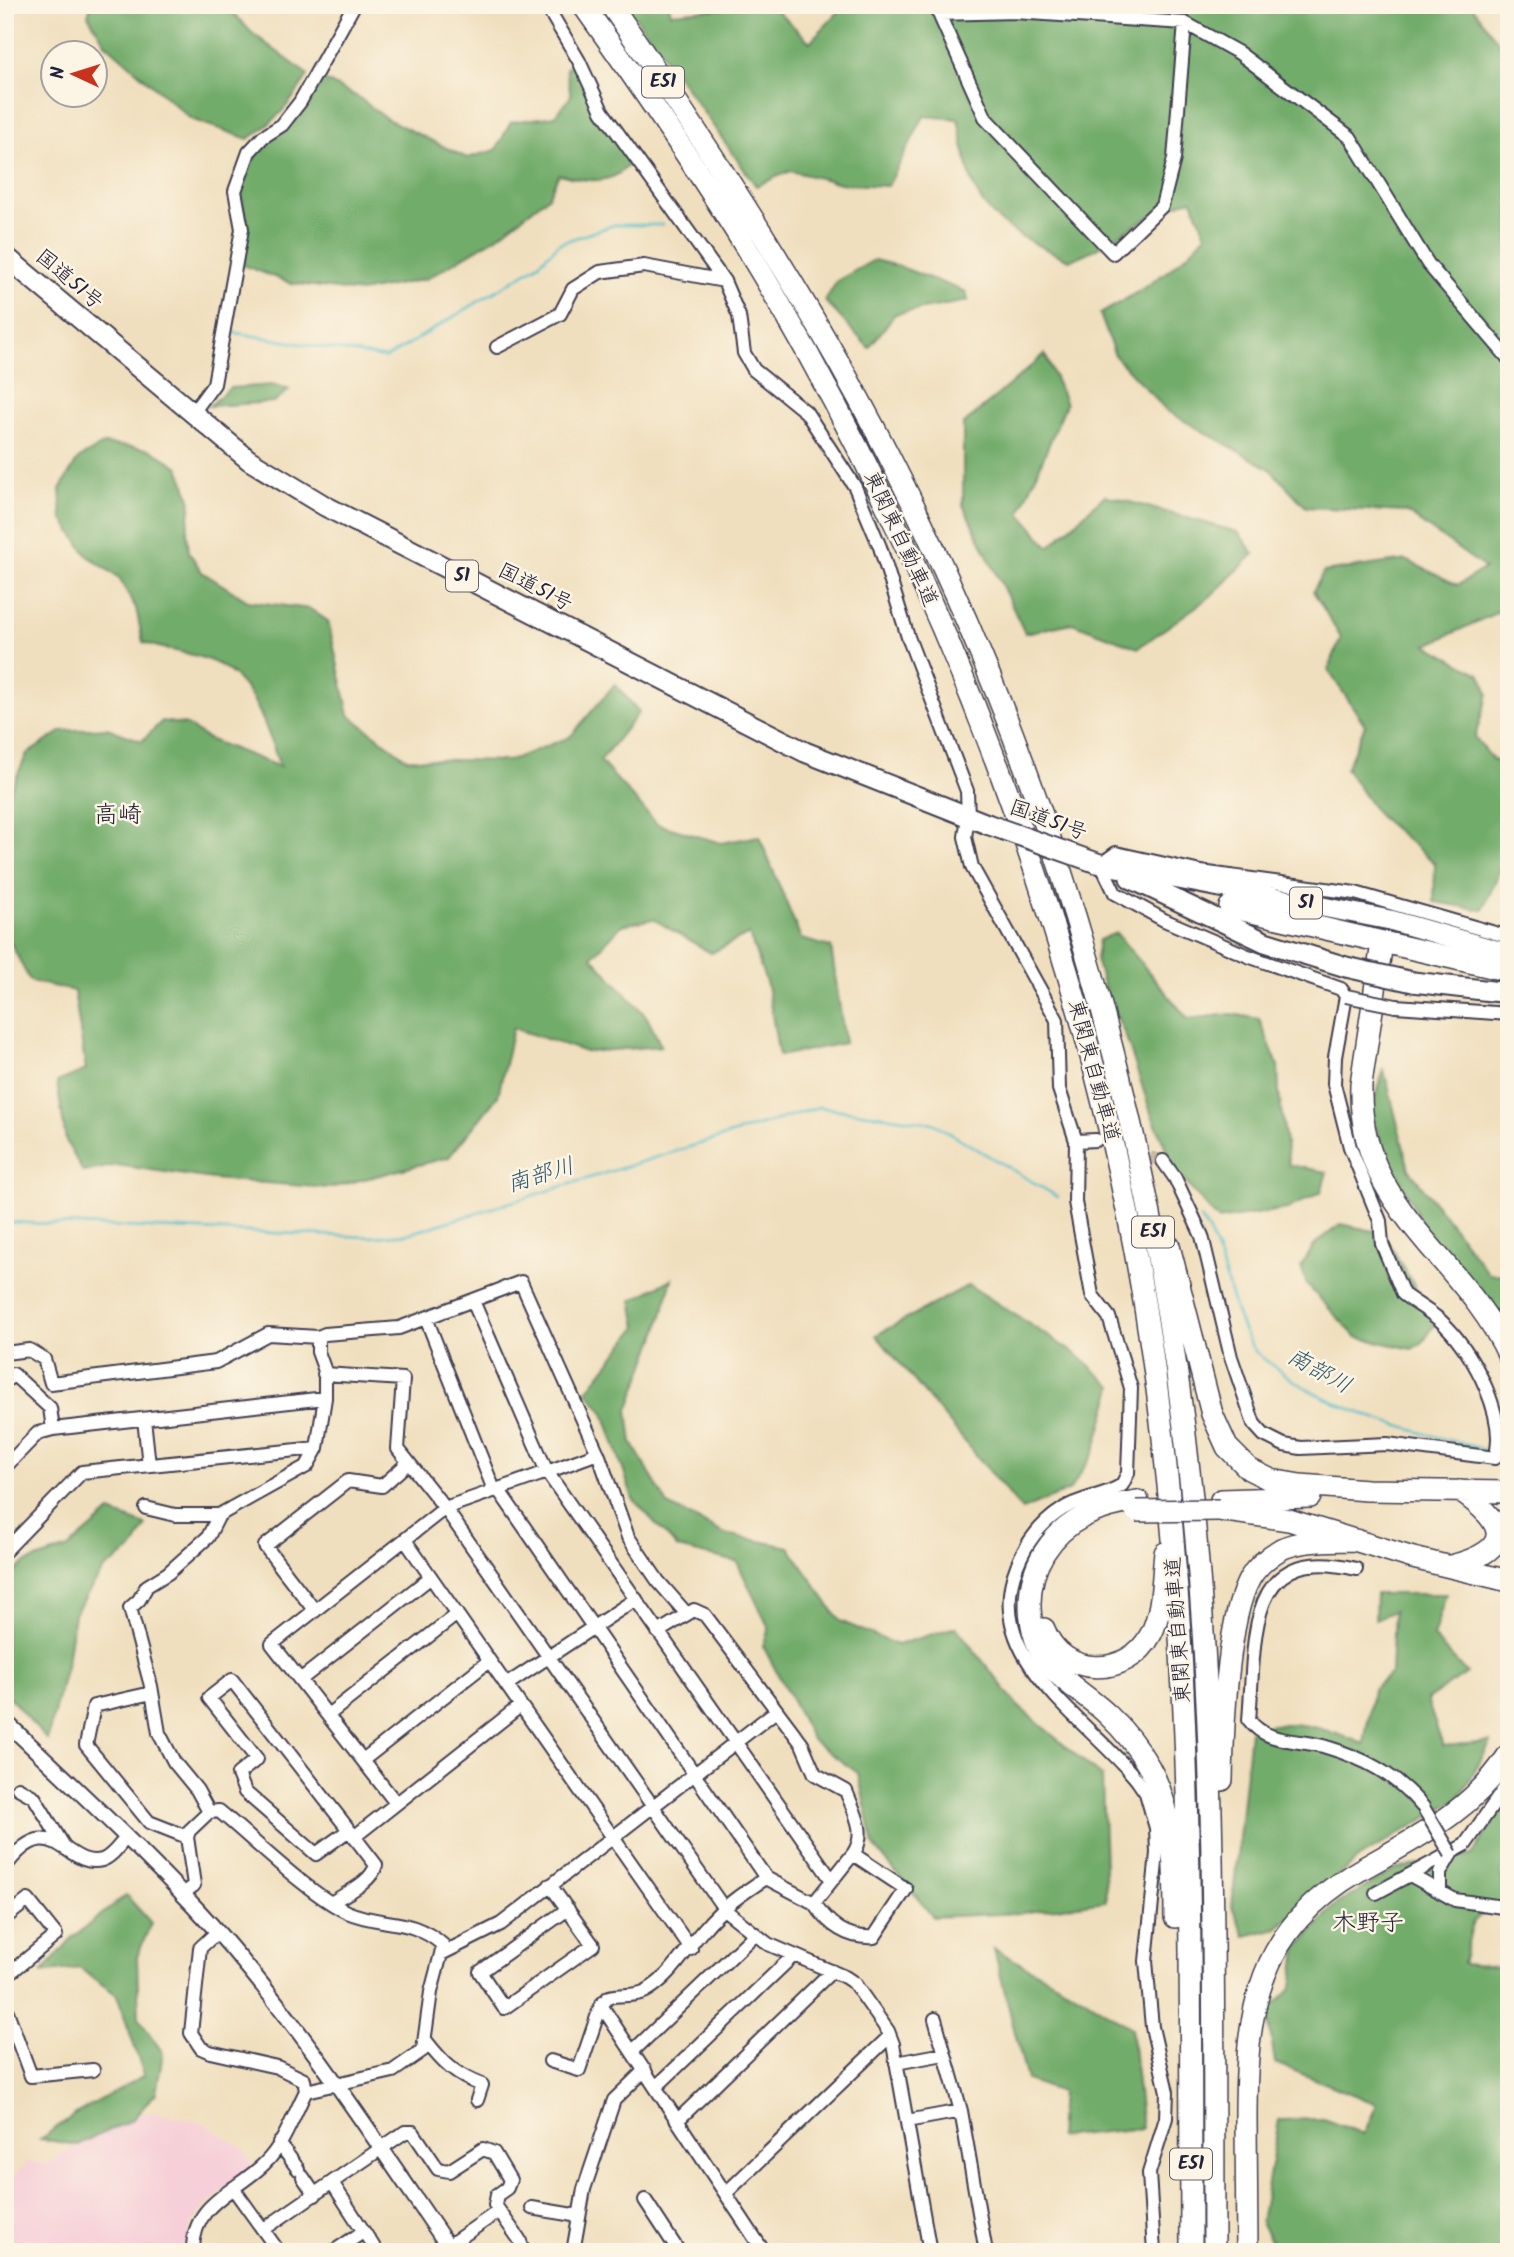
<svg xmlns="http://www.w3.org/2000/svg" width="1514" height="2257" font-family="Kalam,'Klee One',sans-serif">
<style>
.built{fill:#f6cfd8}
.forest{fill:#72ac6b;stroke:#4a6753;stroke-width:2}
.lines{fill:none;stroke-linecap:round;stroke-linejoin:round}
.stream{stroke:#4fbcc9;stroke-width:2.5}
.minor-tunnel{stroke:#c7b9a4;stroke-width:12;stroke-dasharray:12 6;stroke-linecap:butt}
.minor-casing{stroke:#413e4f;stroke-width:16}
.tertiary-casing{stroke:#413e4f;stroke-width:18}
.trunk-casing{stroke:#413e4f;stroke-width:23}
.motorway-casing{stroke:#413e4f;stroke-width:24}
.minor{stroke:#fff;stroke-width:12}
.tertiary{stroke:#fff;stroke-width:14}
.trunk{stroke:#fff;stroke-width:19}
.motorway{stroke:#fff;stroke-width:21}
.minor-bridge-casing{stroke:#413e4f;stroke-width:16;stroke-linecap:butt}
.trunk-bridge-casing{stroke:#413e4f;stroke-width:23;stroke-linecap:butt}
.motorway-bridge-casing{stroke:#413e4f;stroke-width:24;stroke-linecap:butt}
.minor-bridge{stroke:#fff;stroke-width:12}
.trunk-bridge{stroke:#fff;stroke-width:19}
.motorway-bridge{stroke:#fff;stroke-width:21}
.labels{text-anchor:middle;dominant-baseline:central;stroke-width:5;stroke-linejoin:round;paint-order:stroke}
.shield{fill:#fcf5e5;stroke:#63616e;stroke-width:2}
.shield-label{font-size:19px;font-weight:bold;fill:#22223b}
.street-label{font-size:21px;fill:#22223b;stroke:#fcf5e5}
.water-label{font-size:23px;font-style:italic;fill:#32586d;stroke:#fcf5e5}
.quarter-label{font-size:24px;fill:#22223b;stroke:#fcf5e5}
</style>
<rect width="100%" height="100%" fill="#fcf5e5"/>
<filter id="ink" filterUnits="userSpaceOnUse"><feTurbulence type="fractalNoise" baseFrequency=".0143" numOctaves="2"/><feDisplacementMap in="SourceGraphic" scale="14" xChannelSelector="R" yChannelSelector="G"/><feConvolveMatrix kernelMatrix="1 2 1 2 8 2 1 2 1" color-interpolation-filters="sRGB"/></filter>
<filter id="wash" filterUnits="userSpaceOnUse"><feTurbulence type="fractalNoise" baseFrequency=".00686" numOctaves="4" result="noise"/><feDisplacementMap in="SourceGraphic" scale="28" xChannelSelector="R" yChannelSelector="G"/><feGaussianBlur stdDeviation="1.57" result="paint"/><feColorMatrix in="noise" values="0 0 0 0 0 0 0 0 0 0 0 0 0 0 0 0 0 1.4 0 .05"/><feComposite in="paint" operator="in"/></filter>
<g filter="url(#wash)">
<rect width="100%" height="100%" fill="#f0dfbe"/>
<path class="built" d="M151,2112L203,2123L244,2149L252,2166L204,2207L190,2226L189,2252H22L5,2237V2184L29,2161L47,2164L111,2119Z"/>
<path class="forest" d="M91,5H226L251,32L308,75C292,102 275,123 248,139L191,119L105,43L88,15Z
M627,5H669L671,13L741,7L774,8L810,42L845,5H1471L1509,56V603L1496,613L1427,645L1481,675L1488,694L1475,737L1493,760L1509,764V849L1483,910L1434,902L1435,863L1378,815L1346,769L1365,725L1328,670L1341,638L1313,591L1324,572L1406,560L1458,585L1485,568L1406,512L1306,507L1270,469L1167,411L1115,356L1100,314C1139,292 1177,269 1206,235L1192,200C1148,209 1112,246 1069,260C1039,246 1003,231 983,203C967,182 964,144 958,119L924,116L888,186L845,184L790,171L756,186Z
M577,64L633,158C616,187 587,182 559,174L548,197L497,237L426,279L360,292L290,283L243,265L246,221L240,187L253,153L285,128L320,78L358,97L387,119L467,158L496,150L511,122L555,116L571,96L566,68Z
M874,260L898,266L966,292L968,301L895,314L869,348L825,301L837,281Z
M1045,354L1066,404L1020,513L1049,547L1105,495L1238,532L1254,554L1211,596L1138,648L1072,623L1025,633L963,505V425Z
M274,385L289,390L275,402L209,406L230,388Z
M104,444L149,449L179,467L191,502L187,532L189,552L202,572L248,601L310,609L328,621L349,715L407,759L508,761L570,737L615,684L639,712L600,761L657,824L721,843L759,836L801,939L831,947L845,1043L779,1056L767,985L749,934L711,953L653,919L622,925L592,957L647,1017L661,1046L586,1052L513,1028L498,1096L449,1157L330,1188L213,1179L117,1165L83,1172L66,1141L57,1082L86,1070L74,991L30,981L5,932V802L27,754L62,731L107,728L142,741L162,721L187,725L208,739L280,767C267,729 253,677 211,661C190,652 166,651 143,642L136,608L119,578L87,555L62,518L60,489L78,459Z
M1116,933L1188,1019L1232,1014L1259,1019L1278,1065L1279,1093L1289,1165L1327,1172L1321,1192L1287,1209L1218,1220L1175,1170L1151,1113L1126,1037L1104,988L1096,959L1099,940Z
M1384,1070L1409,1169L1489,1274L1509,1275V1345L1424,1227L1381,1142L1370,1111Z
M1341,1224L1383,1233L1436,1323L1423,1342L1412,1349L1356,1337L1307,1285L1301,1266L1316,1243Z
M672,1279L658,1330L628,1410L632,1443L668,1505L725,1534L789,1547L840,1621L897,1645L956,1627L1018,1706L1102,1777L1106,1901L1021,1913L933,1917L874,1846L858,1773L813,1741L763,1646L769,1628L737,1562L678,1548L633,1499L604,1413L587,1391L637,1327L632,1300Z
M969,1285L1077,1355L1113,1387L1094,1452L1070,1490L1022,1510L876,1335Z
M110,1512L146,1525L133,1549L104,1569L74,1614L67,1662L47,1740L5,1692V1580L25,1563L68,1548Z
M1376,1594H1446L1433,1637L1467,1673L1427,1700L1443,1746L1491,1742L1459,1798L1359,1858L1277,1928L1245,1936L1232,1907L1250,1731C1289,1715 1327,1729 1364,1744L1373,1689L1391,1673L1394,1611L1375,1619Z
M1509,1804V1858L1501,1872L1503,1900L1473,1921L1463,1964L1509,1968V2243L1490,2252L1276,2250L1261,2222L1279,2120L1324,2119L1364,2134L1377,2104L1275,2063L1267,2012L1292,1987L1297,1949L1334,1906L1396,1869L1472,1855L1501,1810Z
M126,1895L151,1923L137,1957L139,2019L163,2053L156,2093L132,2120L77,2145L40,2139L77,2113L144,2075L117,1995L79,1968L42,1973L72,1938Z
M994,1949L1079,1995L1131,2028L1142,2128L1058,2137L1061,2092L1027,2080Z"/>
<g class="lines">
<path class="stream" d="M231,332L386,358L535,267L560,243L614,225H662
M1200,1218C1228,1257 1227,1311 1255,1351C1259,1357 1269,1362 1275,1367C1336,1415 1420,1431 1492,1452
M5,1222L372,1237L408,1234L819,1107L933,1123L1058,1197
M1499,1454L1509,1457"/>
</g>
</g>
<g filter="url(#ink)">
<g class="lines">
<path class="minor-tunnel" d="M1133,1152L1163,1161
M1503,1388L1509,1387"/>
<defs>
<path id="minor" d="M546,5L579,61L602,111L724,281L739,316L744,353L754,370L806,412L855,487L880,547L908,637L967,791L968,817L965,837L972,867L1057,1020L1059,1089L1076,1141L1075,1202L1092,1295L1109,1317L1131,1388L1128,1473L1122,1485C1104,1497 1081,1497 1063,1509C1042,1522 1026,1543 1017,1566C980,1657 1089,1720 1137,1780L1146,1793L1156,1828L1157,1853L1146,1961L1152,2027L1167,2092L1166,2118L1149,2173L1154,2252
M931,5L939,14L986,119L1113,253L1162,206L1174,159L1185,23
M939,14L1014,12L1185,23L1239,53L1350,137L1428,264L1509,359
M497,347L560,314L573,289L600,272L644,266L724,281
M192,414L214,384L242,229L235,191L249,152L263,137L282,125L300,102L354,5
M1396,1006L1509,1014
M1076,1141L1096,1140
M1163,1161L1175,1178L1202,1236L1231,1357L1254,1424L1264,1435L1284,1445L1301,1448L1387,1444L1495,1458C1508,1419 1474,1354 1446,1326C1434,1313 1417,1305 1403,1294L1382,1244L1380,1221L1350,1147L1334,1084L1335,1057L1346,996L1341,989L1248,956L1164,920L1115,893L1101,864L1116,853L1201,872L1355,893L1509,937
M473,1301L547,1472L598,1453
M426,1318L494,1490
M318,1337L325,1334L399,1328L521,1282L599,1456L628,1537L658,1581L686,1613
M5,1353L29,1350L44,1359L51,1383L216,1362L268,1334L318,1337V1352L325,1371V1398L317,1448L307,1466L219,1515H175L146,1508
M324,1374L403,1379L398,1449L445,1508L725,1910L768,1944L845,1977L854,1983L888,2031L893,2044L930,2252
M5,1382L13,1374L50,1408L53,1429
M144,1419L149,1465
M5,1467L38,1433L53,1429L325,1398
M498,1489L766,1878C743,1893 722,1907 704,1929C686,1949 671,1977 646,1991C635,1997 621,1994 609,1997L601,2005L579,2070L550,2061
M405,1540L691,1949
M5,1551L82,1472L317,1448
M1356,1569C1243,1541 1256,1642 1249,1720C1267,1744 1296,1739 1323,1746C1364,1758 1395,1774 1423,1807
M315,1611L265,1546L348,1481L382,1486L408,1463
M658,1632L694,1610L705,1615L802,1744L815,1774L846,1791C854,1812 868,1833 853,1854L814,1903C829,1925 847,1939 874,1937L906,1889L853,1854
M300,1680L431,1577
M506,1685L636,1599
M152,1693L94,1706L86,1745L149,1822L187,1837L194,1885L182,1895
M328,1715L457,1614
M363,1760L489,1661
M18,1788L34,1797L65,1848
M396,1803L272,1644L445,1508L547,1472L831,1879
M209,1812L197,1790L174,1762L159,1733L151,1686L130,1608L139,1600L147,1586L168,1573L208,1537L219,1515
M187,1837L189,1831L209,1812L219,1811C253,1839 310,1895 347,1912C382,1927 410,1916 443,1945L441,1954
M354,1837L520,1706
M5,1867C52,1804 65,1870 102,1860C112,1857 119,1845 126,1838
M1410,1875L1455,1900L1509,1908
M766,1878L814,1903
M550,1885L593,1945L504,2008L480,1972L568,1909
M1440,1892V1873L1451,1854
M1376,1893L1465,1845L1509,1782
M331,1903C346,1893 371,1883 376,1865L349,1830L232,1680L209,1698L257,1759L238,1774L245,1792L316,1854L349,1830
M5,1918L28,1900L56,1935L5,1977
M216,1933L200,1948L191,2033L201,2048L210,2052L277,2067L304,2080L306,2091
M601,2005L764,2252
M5,2006L31,2076L93,2070
M935,2019L961,2111L986,2252
M426,2041C443,2063 455,2075 482,2085L477,2100
M632,2052L755,1934
M896,2063L944,2054
M656,2087L793,1956
M679,2119L832,1971
M907,2121L961,2111
M279,2143L298,2169
M303,2177L315,2195
M333,2184L377,2252
M233,2188L279,2252
M726,2193L890,2036
M645,2200L679,2252
M532,2208L579,2216
M264,2229L405,2132H413L438,2169L449,2171L483,2149L494,2153L510,2180L507,2188L497,2195L495,2205L519,2239L524,2252
M448,2246L499,2211
M193,2252C192,2202 235,2193 265,2163C284,2145 294,2114 306,2091L393,2071L423,2050L431,1992L441,1954L501,1924L776,1711
M333,2252L363,2232
M573,2252L584,2189L614,2100L645,2070"/>
<path id="tertiary" d="M5,1721C69,1782 134,1842 195,1907C293,2012 371,2134 452,2252"/>
<path id="trunk" d="M5,256L249,460L325,506L805,752L987,824
M1101,864L1390,920L1509,954
M1130,878L1265,942L1346,967
M1413,982L1509,993"/>
<path id="motorway" d="M583,5C650,99 716,195 774,294C958,610 1097,983 1151,1346C1195,1646 1190,1949 1191,2252
M611,5C717,159 820,316 903,484C1059,797 1155,1141 1191,1488C1218,1742 1213,1997 1214,2252
M1230,907L1509,971
M1382,943L1361,1084C1357,1211 1462,1254 1509,1356
M1169,1246L1212,1414L1227,1447L1249,1469L1271,1480L1300,1485L1367,1490L1509,1492
M1221,1500L1310,1497
M1138,1501C1099,1506 1065,1519 1044,1553C1022,1589 1026,1642 1056,1672C1072,1688 1093,1700 1109,1716C1125,1731 1138,1748 1149,1767C1175,1812 1175,1867 1175,1917
M1219,1510L1289,1520L1413,1558L1509,1581
M1451,1566C1514,1550 1508,1524 1460,1491
M1044,1629C1062,1678 1128,1679 1151,1634C1163,1610 1162,1580 1165,1553
M1222,1780C1223,1731 1227,1618 1250,1578C1257,1566 1269,1556 1281,1549C1303,1539 1332,1541 1356,1540
M1247,2252C1247,2208 1246,2163 1246,2119C1246,2009 1257,1930 1360,1870C1416,1838 1473,1811 1509,1754"/>
</defs>
<use href="#minor" class="minor-casing"/>
<use href="#tertiary" class="tertiary-casing"/>
<use href="#trunk" class="trunk-casing"/>
<use href="#motorway" class="motorway-casing"/>
<use href="#minor" class="minor"/>
<use href="#tertiary" class="tertiary"/>
<use href="#trunk" class="trunk"/>
<use href="#motorway" class="motorway"/>
<defs>
<path id="minor-bridge" d="M1346,996L1396,1006
M1423,1807L1451,1854"/>
<path id="trunk-bridge" d="M987,824L1097,863
M1346,967L1413,982"/>
<path id="motorway-bridge" d="M1136,1511L1219,1510"/>
</defs>
<use href="#minor-bridge" class="minor-bridge-casing"/>
<use href="#trunk-bridge" class="trunk-bridge-casing"/>
<use href="#motorway-bridge" class="motorway-bridge-casing"/>
<use href="#minor-bridge" class="minor-bridge"/>
<use href="#trunk-bridge" class="trunk-bridge"/>
<use href="#motorway-bridge" class="motorway-bridge"/>
</g>
</g>
<g class="labels">
<g class="shield">
<rect x="642" y="66.5" width="42" height="31" rx="5"/>
<rect x="446" y="560.5" width="32" height="31" rx="5"/>
<rect x="1290" y="887.5" width="32" height="31" rx="5"/>
<rect x="1132" y="1216.5" width="42" height="31" rx="5"/>
<rect x="1170" y="2148.5" width="42" height="31" rx="5"/>
</g>
<g class="shield-label">
<text x="663" y="82">E51</text>
<text x="462" y="576">51</text>
<text x="1306" y="903">51</text>
<text x="1153" y="1232">E51</text>
<text x="1191" y="2164">E51</text>
</g>
<g class="street-label">
<text transform="translate(69 280) rotate(40)">国道51号</text>
<text transform="translate(900 539) rotate(65)">東関東自動車道</text>
<text transform="translate(535 588) rotate(27)">国道51号</text>
<text transform="translate(1048 821) rotate(20)">国道51号</text>
<text transform="translate(1093 1071) rotate(75)">東関東自動車道</text>
<text transform="translate(1179 1630) rotate(-94)">東関東自動車道</text>
</g>
<g class="water-label">
<text transform="translate(541 1176) rotate(-17)">南部川</text>
<text transform="translate(1319 1372) rotate(29)">南部川</text>
</g>
<g class="quarter-label">
<text x="118" y="815">高崎</text>
<text x="1368" y="1923">木野子</text>
</g>
</g>
<rect width="1514" height="2257" fill="none" stroke="#fcf5e5" stroke-width="28"/>
<g transform="translate(74 74) rotate(274)"><circle r="33" fill="#fcf5e5" stroke="#a5a1a1" stroke-width="2"/>
<path d="M0-5L12 26L0 18L-12 26Z" fill="#c8321e"/>
<text y="-10" font-size="19" font-weight="bold" text-anchor="middle" fill="#22223b">N</text>
</g>
</svg>
